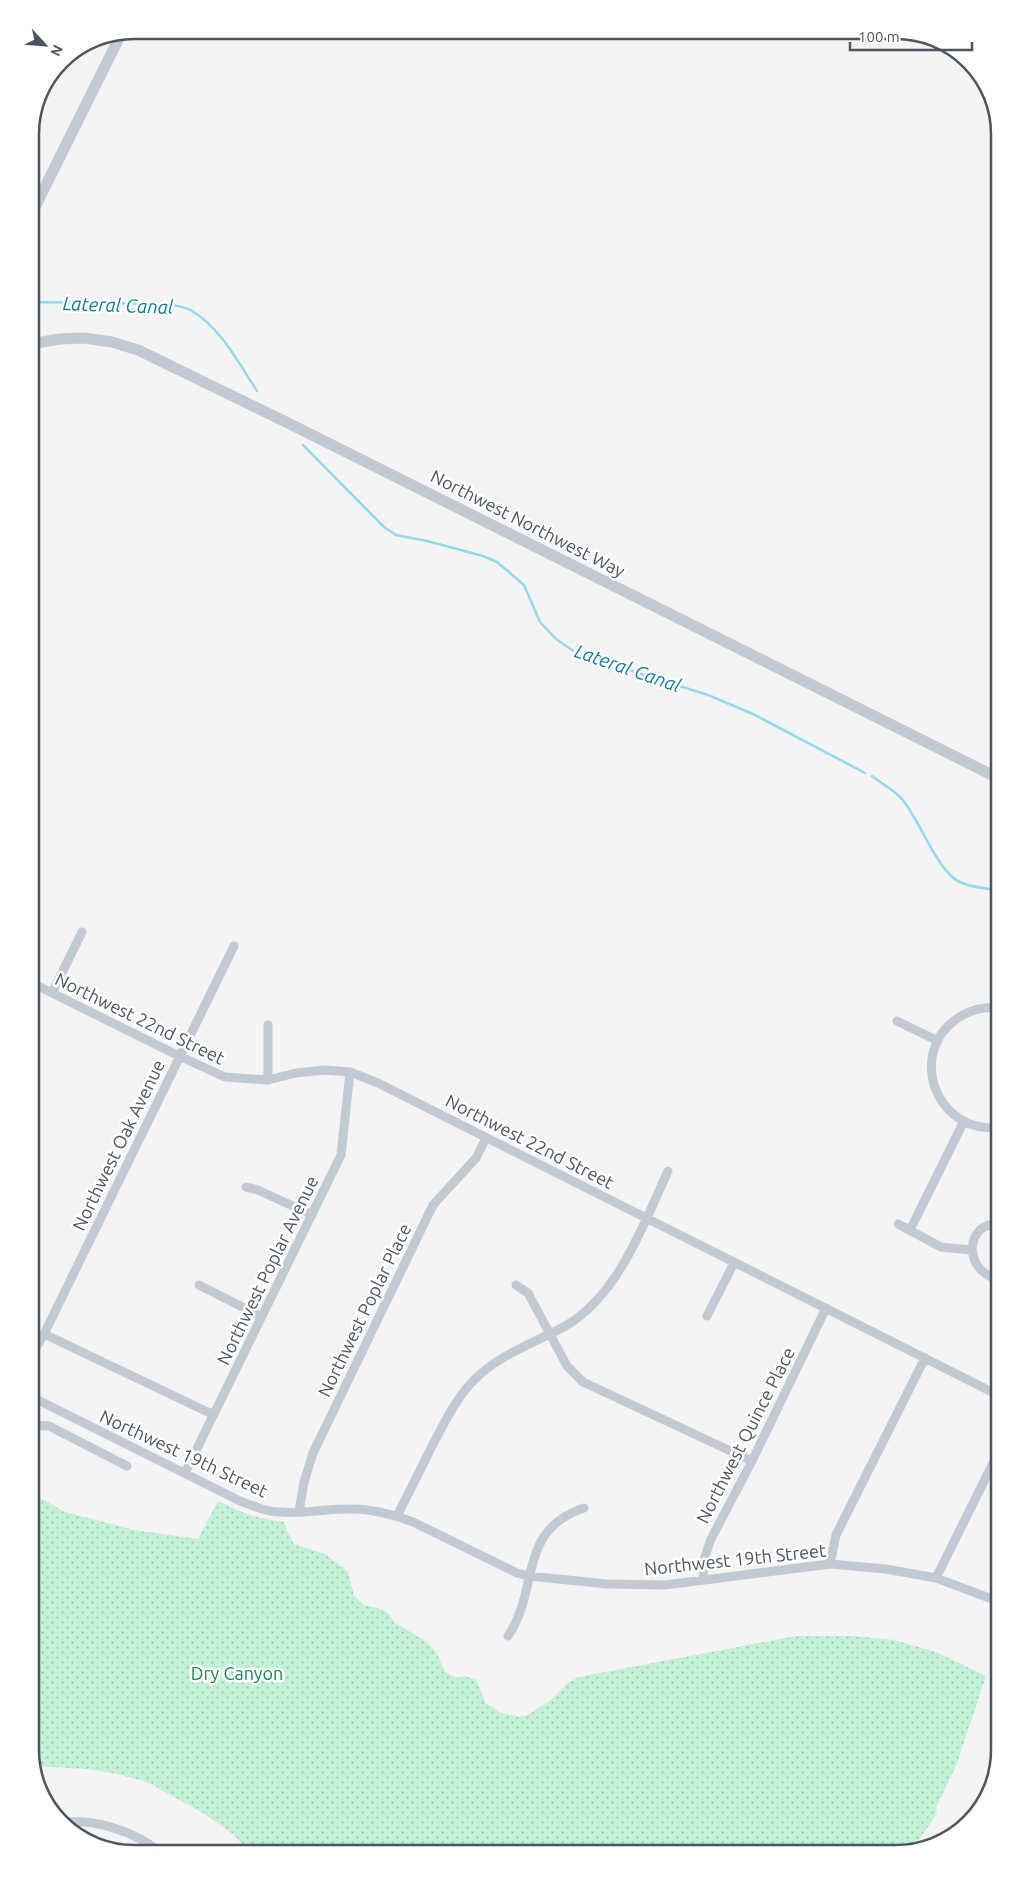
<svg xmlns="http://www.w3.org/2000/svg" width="1030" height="1884" font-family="Ubuntu,sans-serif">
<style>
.park{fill:url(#park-dots)}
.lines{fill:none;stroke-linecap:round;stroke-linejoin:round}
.stream{stroke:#90daee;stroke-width:2.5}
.minor{stroke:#c1cad2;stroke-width:9}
.tertiary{stroke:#c1cad2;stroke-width:11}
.labels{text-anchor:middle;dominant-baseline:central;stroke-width:5;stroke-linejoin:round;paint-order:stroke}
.street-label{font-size:18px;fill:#4a5661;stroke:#fff}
.park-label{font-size:18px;fill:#17864f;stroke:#fff}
.water-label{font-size:19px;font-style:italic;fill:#0c7c9b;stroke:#fff}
.rim{fill:none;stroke:#4a5661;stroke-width:2.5}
</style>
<defs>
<pattern id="park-dots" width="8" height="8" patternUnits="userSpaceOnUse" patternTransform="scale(1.25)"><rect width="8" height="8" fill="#c3f1d5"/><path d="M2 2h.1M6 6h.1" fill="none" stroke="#a0c6b0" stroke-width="1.8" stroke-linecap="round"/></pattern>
</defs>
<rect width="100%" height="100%" fill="#f5f3f3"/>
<path class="park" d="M30,1496L42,1499L65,1512L134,1530L198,1539L218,1501C243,1514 256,1518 284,1522L288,1533L294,1544L325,1554L340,1565L348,1572L354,1596L364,1605L381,1609L389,1614L394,1622L427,1642L436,1652L445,1672L457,1678L464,1676L476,1680L486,1703L501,1713L521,1717L531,1713L552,1699L566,1684L579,1677L796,1636H853L894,1640L936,1652L986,1676L957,1763L936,1808L937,1814L911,1851L896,1854H251L233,1834L203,1813L147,1782L117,1774L88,1769L33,1766L30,1750Z"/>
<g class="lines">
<path class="stream" d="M30,302L169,304C176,306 186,307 192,311C221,328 239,364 257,391
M303,445L384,527L396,535L427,541L483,556L497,562L524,585L540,622L556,639L578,654L708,695L753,714L865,773
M872,776C881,783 892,789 900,797C919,816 937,874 962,883C974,888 988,889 1000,890"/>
<path class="minor" d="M30,982L179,1056L225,1077L268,1080L296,1073L325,1070L350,1072L378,1083L1000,1396
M52,993L82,932
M897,1021L938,1041
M268,1025V1080
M1000,1127C990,1129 979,1127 970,1124C923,1105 917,1039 963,1015C974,1009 987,1006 1000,1009
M246,1187L258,1190L312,1215
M898,1224L941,1247L971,1250
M910,1230L964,1121
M1000,1281C995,1279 990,1277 986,1274C971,1264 967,1242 981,1229C987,1225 994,1223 1000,1222
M199,1285L262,1317
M516,1285L528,1293L567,1366L583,1382L752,1461
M707,1316L734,1263
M44,1334L214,1415
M30,1358L44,1334L234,946
M30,1396L240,1501C253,1506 267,1512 281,1512C302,1514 324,1509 346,1509C369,1508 392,1514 413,1522L517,1573L529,1576L607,1584L665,1585L830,1564L886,1569L936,1578L1000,1602
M30,1425L49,1426L127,1466
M185,1473L341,1155L350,1072
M299,1512L304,1482L313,1453L433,1205L476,1158L486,1138
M397,1516C408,1494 420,1471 431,1448C444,1424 456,1397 476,1378C502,1353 537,1342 567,1325C619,1294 644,1223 668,1171
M830,1564L836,1535L925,1358
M936,1578L1000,1449
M703,1579L704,1560L710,1541L752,1461L826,1308
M508,1636C540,1589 517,1530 584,1508
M64,1822C97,1819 137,1832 162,1854"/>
<path class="tertiary" d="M30,217L122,32
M30,344L60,339L84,338L112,342L138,350L288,423L1000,779"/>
</g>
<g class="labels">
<g class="street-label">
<text transform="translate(528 523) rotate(27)">Northwest Northwest Way</text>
<text transform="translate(140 1018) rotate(26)">Northwest 22nd Street</text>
<text transform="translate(530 1141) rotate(27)">Northwest 22nd Street</text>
<text transform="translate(118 1145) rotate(-64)">Northwest Oak Avenue</text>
<text transform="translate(267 1270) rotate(-64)">Northwest Poplar Avenue</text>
<text transform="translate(364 1310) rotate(-64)">Northwest Poplar Place</text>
<text transform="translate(745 1435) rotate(-63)">Northwest Quince Place</text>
<text transform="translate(184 1453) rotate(25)">Northwest 19th Street</text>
<text transform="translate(735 1559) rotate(-6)">Northwest 19th Street</text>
</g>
<g class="park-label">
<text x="237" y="1673">Dry Canyon</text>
</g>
<g class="water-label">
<text transform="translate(118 305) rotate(2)">Lateral Canal</text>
<text transform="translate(628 668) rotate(19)">Lateral Canal</text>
</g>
</g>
<path d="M0 0H1030V1884H0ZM134 39H896A95 95 0 0 1 991 134V1750A95 95 0 0 1 896 1845H134A95 95 0 0 1 39 1750V134A95 95 0 0 1 134 39Z" fill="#fff" fill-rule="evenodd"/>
<path class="rim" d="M134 39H896A95 95 0 0 1 991 134V1750A95 95 0 0 1 896 1845H134A95 95 0 0 1 39 1750V134A95 95 0 0 1 134 39Z"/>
<g transform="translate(45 45) rotate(116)" stroke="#ffffff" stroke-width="4" paint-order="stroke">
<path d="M0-4L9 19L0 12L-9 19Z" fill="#4a5661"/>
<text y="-8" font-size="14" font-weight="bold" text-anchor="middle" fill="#4a5661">N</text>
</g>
<path d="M850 42v8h122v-8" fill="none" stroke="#4a5661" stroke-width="2.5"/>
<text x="858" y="42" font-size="15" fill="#4a5661" stroke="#ffffff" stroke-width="4" paint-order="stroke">100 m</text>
</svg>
